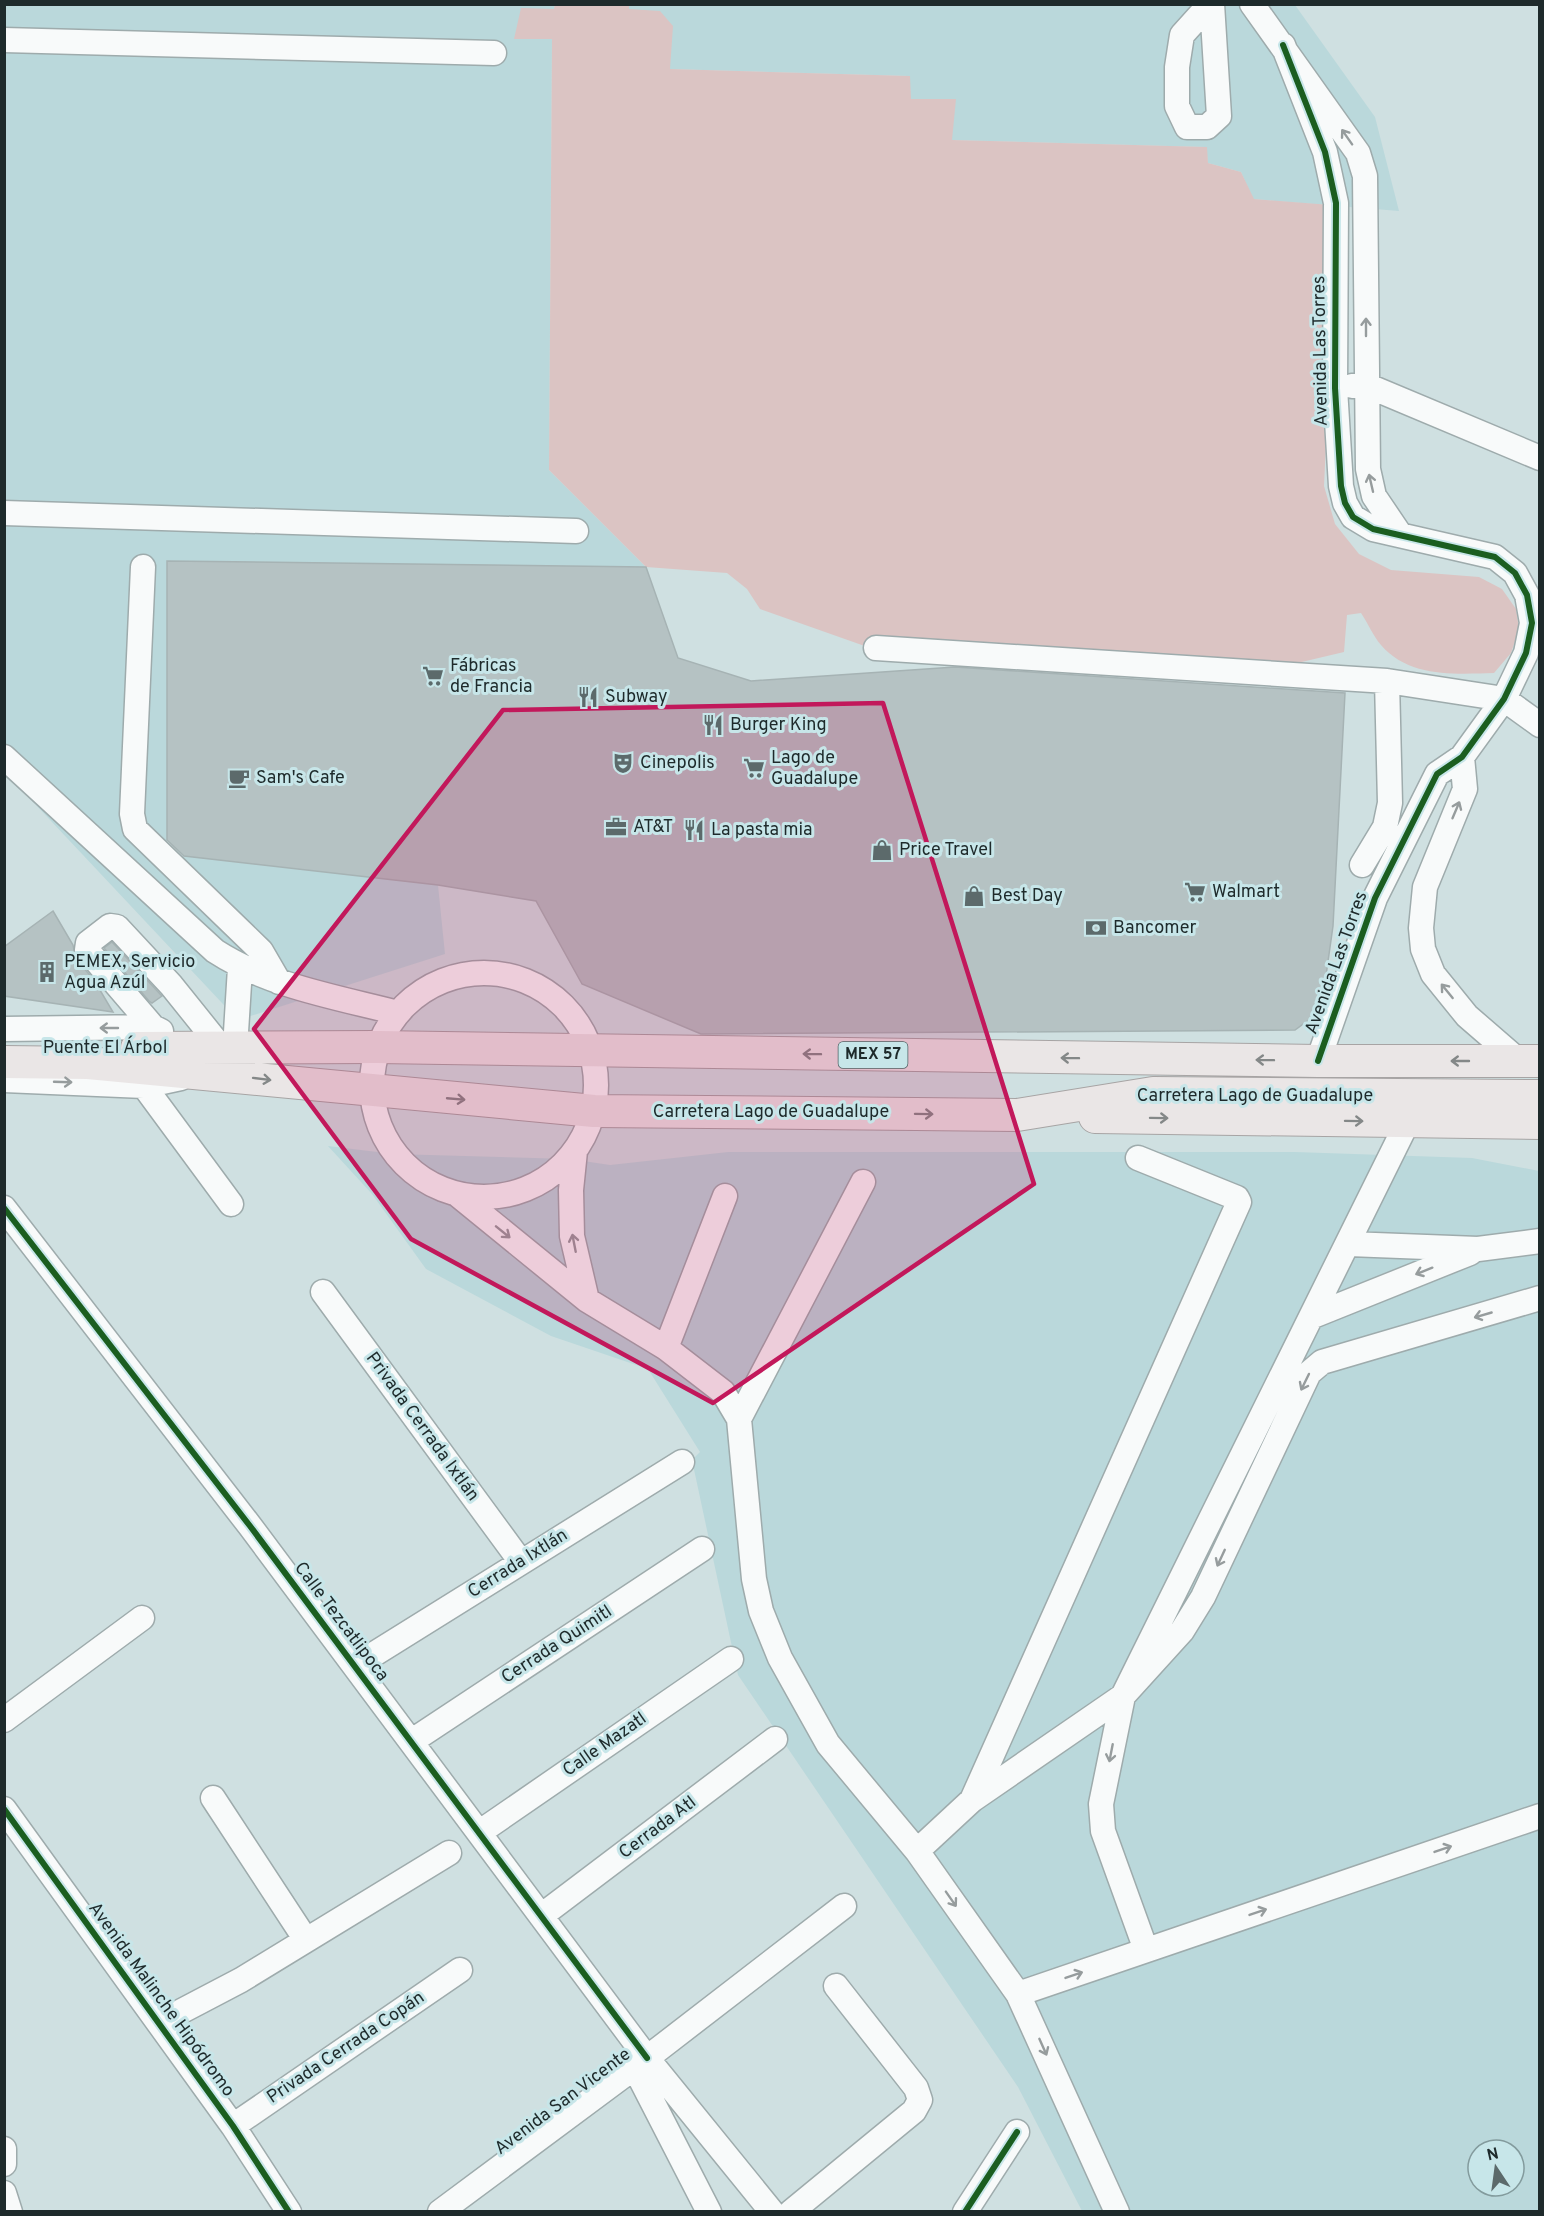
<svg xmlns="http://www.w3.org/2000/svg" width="1544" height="2216" font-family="Overpass,sans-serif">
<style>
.built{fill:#bad8db;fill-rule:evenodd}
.green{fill:#dbc4c3}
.building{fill:#b5c2c3;stroke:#a6b3b4;stroke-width:1.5}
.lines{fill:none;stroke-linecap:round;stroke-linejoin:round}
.minor-casing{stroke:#9eabac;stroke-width:27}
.major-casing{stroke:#a7a4a4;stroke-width:34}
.minor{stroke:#f8fafa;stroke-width:24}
.major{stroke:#eae6e6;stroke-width:32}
.cycleway-casing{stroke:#c7e6e9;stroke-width:10}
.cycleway{stroke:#1b5e20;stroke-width:6}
.oneway{stroke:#969c9d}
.oneway2{stroke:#848888}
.marked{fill:#c2185b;fill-opacity:0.2;stroke:#c2185b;stroke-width:4.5;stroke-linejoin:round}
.labels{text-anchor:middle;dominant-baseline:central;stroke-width:6;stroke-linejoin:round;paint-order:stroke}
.shield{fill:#c7e6e9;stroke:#516264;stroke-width:1.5}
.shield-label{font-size:16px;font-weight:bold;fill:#1e2a2b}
.street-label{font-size:18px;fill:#1e2a2b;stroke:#c7e6e9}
.poi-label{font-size:18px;fill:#1e2a2b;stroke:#c7e6e9;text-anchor:start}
</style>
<rect width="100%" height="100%" fill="#cfe0e1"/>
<path class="built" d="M629,4L1295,5L1375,117L1399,211L1253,199L1241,172L1208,163L1206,147L952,140L910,99V76L670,69L629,9Z
M5,5H555L554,9L514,39L552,38L549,470L646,567L167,562V854L438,885L445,954L238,1020L5,772Z
M328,1146L394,1154L570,1159L610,1165L728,1152H1295L1472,1158L1539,1171V2211H1082L1018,2087L738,1675L692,1460L700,1452L648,1369L551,1336L426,1269L372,1194ZM1478,2150H1514V2186H1478Z"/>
<path class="green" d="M555,4L629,5V9L660,11L673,26L670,69L910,76L911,99H956L952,140L1207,147L1208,163L1241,172L1254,199L1331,205L1335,254L1324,486L1335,524L1359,554L1391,570L1479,577L1502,589L1516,609L1519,629L1511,653L1494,673C1456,674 1409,678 1381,645C1373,636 1368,623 1361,613L1347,615L1344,652L1272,669L876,650L760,609L747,589L727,573L646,567L549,470L552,39H514L521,8L554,9Z"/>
<path class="building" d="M167,561L646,567L678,658L751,681L955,667L1345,693L1333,926L1321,1011L1295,1030L701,1034L582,984L536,901L438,885L184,856L167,840Z
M53,911L73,945L76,959L94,980L113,1012L4,996V947Z
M112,942L160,994L162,996L152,1003L149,1001L104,948Z"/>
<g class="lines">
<defs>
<path id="minor" d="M1210,4L1182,35L1177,67V106L1187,127H1207L1219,116L1212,4
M1252,4L1358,153L1365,176L1368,469L1374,496L1399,533
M4,40L494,53
M1283,45L1325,152L1336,203L1335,388L1341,486L1345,503L1353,517L1373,529L1495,557L1515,573L1527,595L1532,623L1526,653L1504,699L1462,757L1437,774L1375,898L1318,1061
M1352,386L1366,385L1540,458
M4,513L576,531
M143,567L132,814L135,829L261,951L279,982
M876,648L1387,681L1504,699L1540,725
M4,757L215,951C269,986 336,997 398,1013
M1462,757L1465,789L1425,887L1421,928L1423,949L1433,974L1467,1016L1519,1061
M1362,865L1385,827L1390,803L1387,681
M372 1085a112 112 0 1 1 224 0a112 112 0 1 1-224 0Z
M153,1027L87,950L88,943L110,926L117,927L171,985L220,1046
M4,1029L153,1027L161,1031
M235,1048L240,968
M4,1080L144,1086L181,1078
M144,1086L231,1204
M575,1151L571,1190L572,1236L587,1300
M458,1195L587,1300L666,1348L723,1392L739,1419L754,1579L761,1611L780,1658L828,1744L917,1851L1018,1994L1117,2212
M4,1208L250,1526L647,2058L772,2212
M1349,1244L1478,1249L1540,1241
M323,1292L521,1562
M1313,1316L1470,1253
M666,1348L725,1196
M739,1419L863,1182
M355,1666L682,1462
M4,1720L142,1618
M412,1741L702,1549
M213,1798L306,1940
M972,1800L1239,1202L1237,1198L1138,1158
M4,1809L233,2126L289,2212
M480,1832L731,1659
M917,1851L972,1800L1123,1696L1182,1631L1203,1597L1309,1373L1322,1362L1540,1298
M541,1916L775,1739
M1146,1950L1103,1831L1101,1804L1123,1696L1408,1121
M1018,1994L1540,1816
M159,2023L241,1980L449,1853
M635,2068L709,2212
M233,2126L460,1970
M4,2149V2164
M4,2193L10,2212
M440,2212L647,2058L844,1906
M791,2212L914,2111L920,2100L916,2088L836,1986
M965,2212L1017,2132"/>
<path id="major" d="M137,1048L377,1047L1318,1061H1540
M4,1062L88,1063L594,1111L1017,1115L1153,1093L1540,1096
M1095,1117L1540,1123"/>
</defs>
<use href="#minor" class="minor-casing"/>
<use href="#major" class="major-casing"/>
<use href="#minor" class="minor"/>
<use href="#major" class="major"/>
<defs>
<path id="cycleway" d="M1283,45L1325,152L1336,203L1335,388L1341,486L1345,503L1353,517L1373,529L1495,557L1515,573L1527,595L1532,623L1526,653L1504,699L1462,757L1437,774L1375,898L1318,1061
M4,1208L250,1526L647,2058
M4,1809L233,2126L289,2212
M965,2212L1017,2132"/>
</defs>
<use href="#cycleway" class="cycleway-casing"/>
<use href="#cycleway" class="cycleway"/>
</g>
<defs><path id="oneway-shaft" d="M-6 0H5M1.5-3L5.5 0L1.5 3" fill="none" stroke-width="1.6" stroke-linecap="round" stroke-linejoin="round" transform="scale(1.5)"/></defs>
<g class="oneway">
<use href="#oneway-shaft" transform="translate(1347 137) rotate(-125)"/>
<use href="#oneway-shaft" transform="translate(1366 327) rotate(-90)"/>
<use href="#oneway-shaft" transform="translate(1371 483) rotate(-103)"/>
<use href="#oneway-shaft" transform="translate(1456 810) rotate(-67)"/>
<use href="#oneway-shaft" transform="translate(1447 991) rotate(-129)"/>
<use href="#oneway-shaft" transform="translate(109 1028) rotate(180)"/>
<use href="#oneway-shaft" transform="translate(63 1082) rotate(2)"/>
<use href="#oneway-shaft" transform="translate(503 1232) rotate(39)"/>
<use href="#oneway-shaft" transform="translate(574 1243) rotate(-101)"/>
<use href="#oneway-shaft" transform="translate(1424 1271) rotate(158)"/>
<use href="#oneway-shaft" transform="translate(1483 1315) rotate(164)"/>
<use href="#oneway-shaft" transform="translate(1305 1382) rotate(116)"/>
<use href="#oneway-shaft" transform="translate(1221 1558) rotate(115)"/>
<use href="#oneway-shaft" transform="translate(1111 1753) rotate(101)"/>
<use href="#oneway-shaft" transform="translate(1443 1849) rotate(-19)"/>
<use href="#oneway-shaft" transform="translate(951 1899) rotate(55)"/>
<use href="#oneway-shaft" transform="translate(1258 1912) rotate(-19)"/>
<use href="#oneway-shaft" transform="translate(1074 1975) rotate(-19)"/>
<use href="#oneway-shaft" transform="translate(1043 2047) rotate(66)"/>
</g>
<g class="oneway2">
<use href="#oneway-shaft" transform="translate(812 1054) rotate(-179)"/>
<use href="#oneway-shaft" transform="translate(1070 1058) rotate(-179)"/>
<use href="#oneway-shaft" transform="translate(1265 1060) rotate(-179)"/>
<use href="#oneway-shaft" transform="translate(1460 1061) rotate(180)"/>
<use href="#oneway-shaft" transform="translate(262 1079) rotate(7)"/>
<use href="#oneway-shaft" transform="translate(456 1099) rotate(5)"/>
<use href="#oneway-shaft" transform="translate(924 1114) rotate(1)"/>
<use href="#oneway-shaft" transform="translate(1159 1118) rotate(1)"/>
<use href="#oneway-shaft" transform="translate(1354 1121) rotate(1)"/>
</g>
<path class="marked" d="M883,703L1034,1184L713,1403L411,1239L254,1029L503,710Z"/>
<defs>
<symbol id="supermarket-bare" viewBox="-9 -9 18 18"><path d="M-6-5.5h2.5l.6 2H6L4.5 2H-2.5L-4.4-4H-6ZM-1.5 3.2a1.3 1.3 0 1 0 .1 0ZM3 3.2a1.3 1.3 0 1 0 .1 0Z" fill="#5c6a6b" stroke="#c7e6e9" stroke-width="2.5" paint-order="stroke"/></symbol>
<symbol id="restaurant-bare" viewBox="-9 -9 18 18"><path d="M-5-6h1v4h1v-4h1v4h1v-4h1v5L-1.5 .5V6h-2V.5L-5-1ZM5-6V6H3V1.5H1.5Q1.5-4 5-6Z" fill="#5c6a6b" stroke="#c7e6e9" stroke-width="2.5" paint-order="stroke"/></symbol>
<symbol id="theatre-bare" viewBox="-9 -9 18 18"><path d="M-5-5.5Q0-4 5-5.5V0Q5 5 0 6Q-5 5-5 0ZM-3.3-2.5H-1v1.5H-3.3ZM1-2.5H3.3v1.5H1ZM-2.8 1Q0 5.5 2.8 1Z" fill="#5c6a6b" stroke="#c7e6e9" stroke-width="2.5" paint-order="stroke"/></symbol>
<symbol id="cafe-bare" viewBox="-9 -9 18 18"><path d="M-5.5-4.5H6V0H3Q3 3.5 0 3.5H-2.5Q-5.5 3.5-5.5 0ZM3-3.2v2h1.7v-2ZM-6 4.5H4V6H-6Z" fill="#5c6a6b" stroke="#c7e6e9" stroke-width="2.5" paint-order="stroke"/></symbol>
<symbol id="office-bare" viewBox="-9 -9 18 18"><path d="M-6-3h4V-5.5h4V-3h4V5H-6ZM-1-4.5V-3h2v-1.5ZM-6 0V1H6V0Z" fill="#5c6a6b" stroke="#c7e6e9" stroke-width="2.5" paint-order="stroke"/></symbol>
<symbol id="shop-bare" viewBox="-9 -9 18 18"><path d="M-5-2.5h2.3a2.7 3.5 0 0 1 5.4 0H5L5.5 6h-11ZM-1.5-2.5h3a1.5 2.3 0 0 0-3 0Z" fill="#5c6a6b" stroke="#c7e6e9" stroke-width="2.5" paint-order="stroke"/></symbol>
<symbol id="bank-bare" viewBox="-9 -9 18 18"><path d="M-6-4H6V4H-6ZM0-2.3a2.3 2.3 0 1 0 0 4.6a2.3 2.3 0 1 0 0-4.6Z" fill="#5c6a6b" stroke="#c7e6e9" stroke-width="2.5" paint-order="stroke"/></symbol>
<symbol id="building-bare" viewBox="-9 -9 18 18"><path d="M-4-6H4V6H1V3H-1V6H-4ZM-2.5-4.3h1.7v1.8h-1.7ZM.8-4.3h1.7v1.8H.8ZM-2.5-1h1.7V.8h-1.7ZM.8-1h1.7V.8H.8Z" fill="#5c6a6b" stroke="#c7e6e9" stroke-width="2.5" paint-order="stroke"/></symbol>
</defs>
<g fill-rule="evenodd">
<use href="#supermarket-bare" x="418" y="661" width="30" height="30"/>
<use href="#restaurant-bare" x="573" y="682" width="30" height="30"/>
<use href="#restaurant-bare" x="698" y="710" width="30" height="30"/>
<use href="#theatre-bare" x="608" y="748" width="30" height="30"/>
<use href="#supermarket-bare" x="739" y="753" width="30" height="30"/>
<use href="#cafe-bare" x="224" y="763" width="30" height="30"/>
<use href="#office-bare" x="601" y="812" width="30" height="30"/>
<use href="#restaurant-bare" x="679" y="815" width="30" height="30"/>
<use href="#shop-bare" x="867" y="835" width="30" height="30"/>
<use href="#supermarket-bare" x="1180" y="877" width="30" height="30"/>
<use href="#shop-bare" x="959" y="881" width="30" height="30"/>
<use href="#bank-bare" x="1081" y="913" width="30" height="30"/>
<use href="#building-bare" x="32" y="957" width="30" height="30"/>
</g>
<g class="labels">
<rect class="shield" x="838.5" y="1042" width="69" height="26" rx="4.5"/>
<g class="shield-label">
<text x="873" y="1055">MEX 57</text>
</g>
<g class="street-label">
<text transform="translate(1321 351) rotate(-91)">Avenida Las Torres</text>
<text transform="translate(1337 963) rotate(-70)">Avenida Las Torres</text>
<text x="105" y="1048">Puente El Árbol</text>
<text x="1255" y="1096">Carretera Lago de Guadalupe</text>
<text x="771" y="1112">Carretera Lago de Guadalupe</text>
<text transform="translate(422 1427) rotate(54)">Privada Cerrada Ixtlán</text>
<text transform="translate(518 1564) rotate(-32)">Cerrada Ixtlán</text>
<text transform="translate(341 1622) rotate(53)">Calle Tezcatlipoca</text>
<text transform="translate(557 1645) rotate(-33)">Cerrada Quimitl</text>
<text transform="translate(605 1745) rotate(-35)">Calle Mazatl</text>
<text transform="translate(658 1828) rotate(-37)">Cerrada Atl</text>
<text transform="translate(161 2000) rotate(54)">Avenida Malinche Hipódromo</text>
<text transform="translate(346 2048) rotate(-34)">Privada Cerrada Copán</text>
<text transform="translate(563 2102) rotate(-37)">Avenida San Vicente</text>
</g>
<g class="poi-label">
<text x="450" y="666">Fábricas<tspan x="450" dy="21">de Francia</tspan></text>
<text x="605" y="697">Subway</text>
<text x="730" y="725">Burger King</text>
<text x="771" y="758">Lago de<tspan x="771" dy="21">Guadalupe</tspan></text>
<text x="640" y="763">Cinepolis</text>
<text x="256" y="778">Sam's Cafe</text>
<text x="633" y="827">AT&amp;T</text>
<text x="711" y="830">La pasta mia</text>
<text x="899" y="850">Price Travel</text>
<text x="1212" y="892">Walmart</text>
<text x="991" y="896">Best Day</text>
<text x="1113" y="928">Bancomer</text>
<text x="64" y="962">PEMEX, Servicio<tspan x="64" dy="21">Agua Azúl</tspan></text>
</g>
</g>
<rect width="1544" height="2216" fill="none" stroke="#1e2a2b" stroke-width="12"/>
<g transform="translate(1496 2168) rotate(347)"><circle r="28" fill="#c7e6e9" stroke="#839b9d" stroke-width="1.5"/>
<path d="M0-4.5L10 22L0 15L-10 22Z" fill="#5c6a6b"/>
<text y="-9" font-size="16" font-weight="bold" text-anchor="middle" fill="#1e2a2b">N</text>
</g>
</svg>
